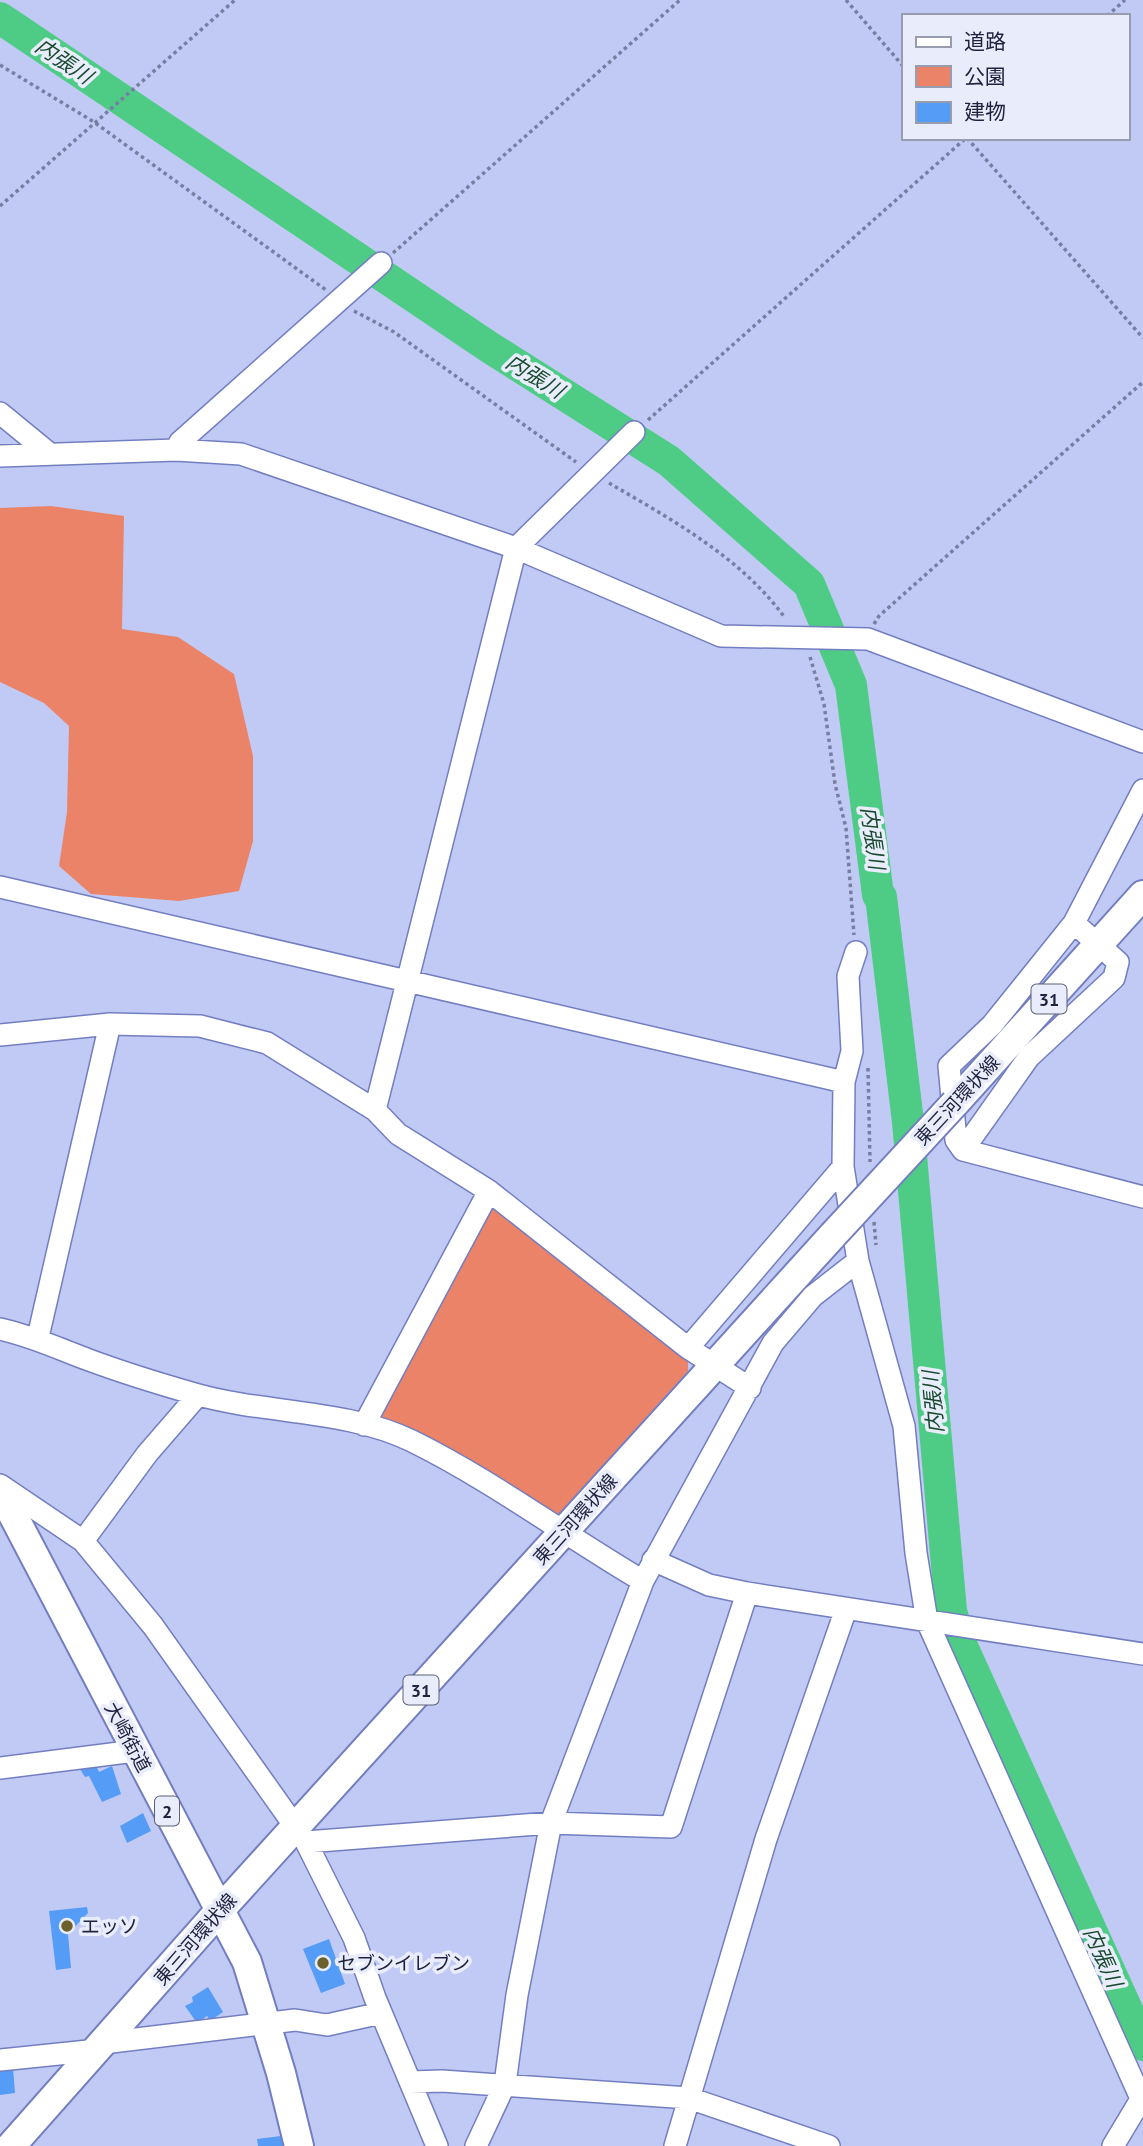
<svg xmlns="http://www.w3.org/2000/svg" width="1143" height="2146" font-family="'PT Sans','Noto Sans JP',sans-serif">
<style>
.green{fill:#eb8368}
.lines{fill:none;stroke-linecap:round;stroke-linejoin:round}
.river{stroke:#4ecc86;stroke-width:32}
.building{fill:#559cf6}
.minor-casing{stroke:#737ec0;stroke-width:24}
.major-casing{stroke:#737ec0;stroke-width:32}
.path{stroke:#777ea2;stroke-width:3.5;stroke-dasharray:3.5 3.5;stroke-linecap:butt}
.minor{stroke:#fff;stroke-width:21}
.major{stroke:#fff;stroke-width:28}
.major-bridge-casing{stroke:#737ec0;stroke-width:32;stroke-linecap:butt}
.major-bridge{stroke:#fff;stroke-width:28}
.poi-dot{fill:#6c602d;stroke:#e9edfb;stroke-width:2.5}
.labels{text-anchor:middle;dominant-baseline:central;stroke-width:7;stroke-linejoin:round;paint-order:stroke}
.shield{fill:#e9edfb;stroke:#5b5f76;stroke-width:2}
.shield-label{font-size:18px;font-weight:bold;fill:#1e223d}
.street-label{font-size:19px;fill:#1e223d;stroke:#e9edfb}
.poi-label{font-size:19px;fill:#1e223d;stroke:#e9edfb;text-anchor:start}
.water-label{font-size:21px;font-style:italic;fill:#184a2e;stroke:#e9edfb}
</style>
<rect width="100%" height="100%" fill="#c1caf5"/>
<path class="green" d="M51,506L124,516L122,629L178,637L234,674L253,756V841L239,891L179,901L91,894L59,866L67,812L69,726L44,703L0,682V508Z
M490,1204L688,1352V1371L556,1517L376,1419Z"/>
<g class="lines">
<path class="river" d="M0,18L489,347L669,461L809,584L851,685L878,895L881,897L908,1122L951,1611L960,1642L1143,2045"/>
</g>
<path class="building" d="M93,1759L99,1772L112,1766L121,1794L102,1802L89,1776L85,1777L78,1766Z
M143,1813L151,1831L127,1843L120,1826Z
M87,1907L88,1913L68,1934L71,1968L56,1970L49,1911Z
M329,1939L345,1984L321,1993L303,1949Z
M208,1987L223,2012L210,2021L207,2016L197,2023L185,2006L193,2002L192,1997Z
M13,2067L15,2093L0,2095V2068Z
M281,2136L283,2146H258L257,2139Z"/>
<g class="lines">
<defs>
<path id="minor" d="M0,413L50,454
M176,450L180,442L381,263
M0,456L176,450L241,454L516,548L721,636L868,639L1143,742
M1143,790L1074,923L1118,962L1114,978L1029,1057L963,1150L1143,1197
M0,887L844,1082
M0,1035L110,1024L200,1026L267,1043L375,1110L398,1134L489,1191L688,1348
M375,1110L516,548L634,432
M963,1150L956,1140L949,1066L992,1025L1074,923
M843,1167L858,1261L904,1426L916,1553L927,1621L1143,2103
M0,1329C32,1336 59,1349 89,1360C124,1373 160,1384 195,1394C265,1414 346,1409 412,1441C493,1481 566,1536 643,1581L773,1343L813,1296L858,1261
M38,1337L110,1024
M750,1388L688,1348L843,1167L844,1082L852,1051L848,976L856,952
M364,1425L489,1191
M0,1485L83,1541L153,1626L306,1842L354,1938L375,1998L437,2146
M83,1541L147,1454L198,1395
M653,1560L709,1585L747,1593L1143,1654
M0,1768L135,1751
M306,1842L551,1823L671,1827L747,1593
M103,2043L295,2020L327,2025L381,2013
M0,2060L98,2050
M410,2082L442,2081L689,2098L829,2146
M476,2146L505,2084L517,1995L551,1823L643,1581
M675,2146L766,1839L846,1609
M1113,2146L1143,2096"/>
<path id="major" d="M955,1103L1143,895
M0,1490L247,1962L281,2073L299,2146
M11,2146L220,1910L833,1235"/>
</defs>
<use href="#minor" class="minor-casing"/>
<use href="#major" class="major-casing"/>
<path class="path" d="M846,0L903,66
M1107,16L1125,0
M0,65L94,122L326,290
M967,138L1143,338
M0,206L235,0
M393,253L680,0
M354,311L394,332L576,462
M648,420L966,138
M609,483C671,519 743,559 785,618
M874,624L879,616L1143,382
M810,657L824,704L835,784L846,828L854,935
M868,1068L870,1162
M874,1222L876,1245"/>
<use href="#minor" class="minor"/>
<use href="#major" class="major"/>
<defs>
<path id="major-bridge" d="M833,1235L955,1103"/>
</defs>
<use href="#major-bridge" class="major-bridge-casing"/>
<use href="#major-bridge" class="major-bridge"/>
</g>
<g class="poi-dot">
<circle cx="67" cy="1926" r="7"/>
<circle cx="323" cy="1963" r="7"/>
</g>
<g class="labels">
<g class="shield">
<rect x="1031.5" y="984.5" width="35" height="29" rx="5"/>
<rect x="403.5" y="1675.5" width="35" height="29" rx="5"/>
<rect x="155" y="1796.5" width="24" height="29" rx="5"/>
</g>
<g class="shield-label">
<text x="1049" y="999">31</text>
<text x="421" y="1690">31</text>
<text x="167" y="1811">2</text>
</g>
<g class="street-label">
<text transform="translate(957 1100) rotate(-47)">東三河環状線</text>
<text transform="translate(575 1519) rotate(-48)">東三河環状線</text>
<text transform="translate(128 1737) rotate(62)">大崎街道</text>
<text transform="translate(195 1939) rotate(-49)">東三河環状線</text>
</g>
<g class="poi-label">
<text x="81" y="1926">エッソ</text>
<text x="337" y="1963">セブンイレブン</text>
</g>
<g class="water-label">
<text transform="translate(64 61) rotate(34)">内張川</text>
<text transform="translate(535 376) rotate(32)">内張川</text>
<text transform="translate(873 838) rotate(82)">内張川</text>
<text transform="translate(933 1402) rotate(-95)">内張川</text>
<text transform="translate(1103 1957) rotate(66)">内張川</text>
</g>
</g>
<rect x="902" y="14" width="228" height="126" fill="#e9edfb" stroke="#989caf" stroke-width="2"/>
<rect x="916" y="37" width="35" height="10" fill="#ffffff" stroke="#989caf" stroke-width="2"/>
<text x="964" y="49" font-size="21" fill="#1e223d">道路</text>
<rect x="916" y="66" width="35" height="21" fill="#eb8368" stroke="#989caf" stroke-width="2"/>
<text x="964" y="84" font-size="21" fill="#1e223d">公園</text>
<rect x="916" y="102" width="35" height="21" fill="#559cf6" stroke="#989caf" stroke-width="2"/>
<text x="964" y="119" font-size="21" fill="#1e223d">建物</text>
</svg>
